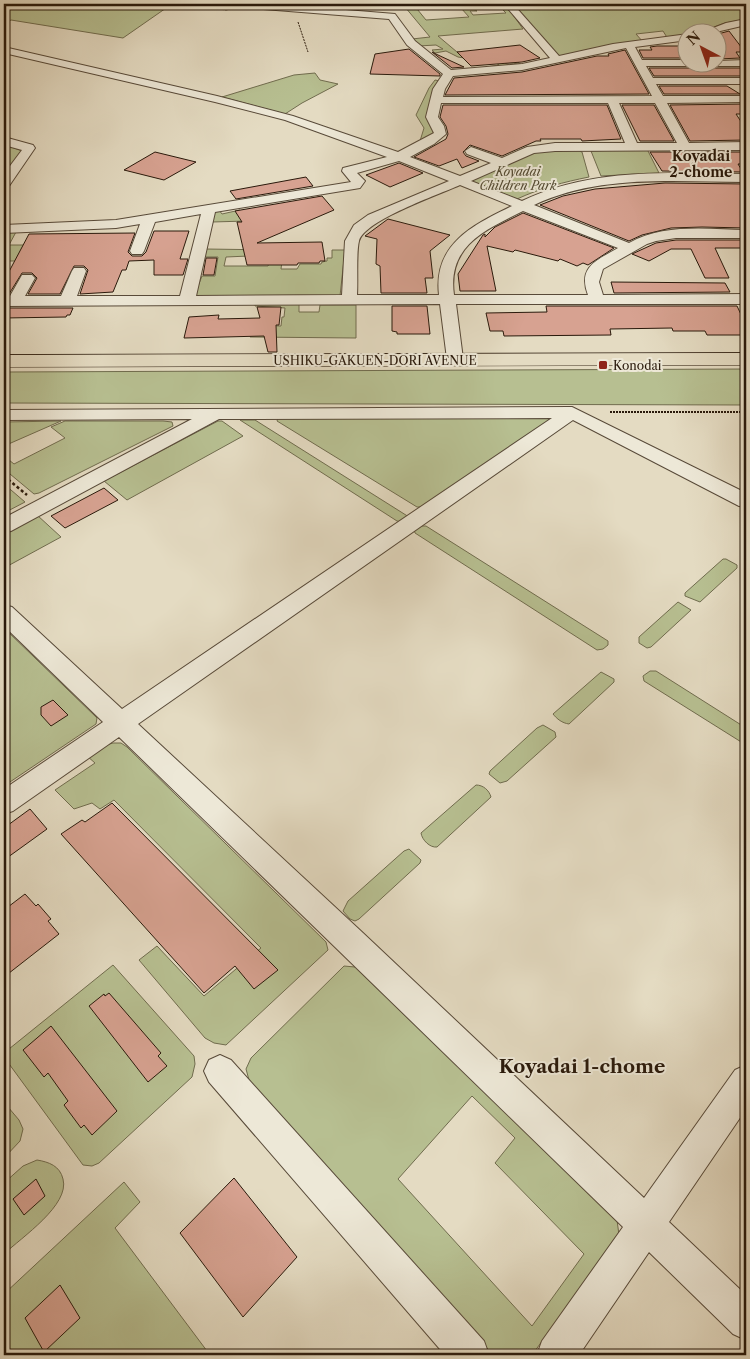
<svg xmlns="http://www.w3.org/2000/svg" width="750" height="1359" font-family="'Libre Caslon Text',serif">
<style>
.green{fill:#b7bf91;stroke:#706c4e;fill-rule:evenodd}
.building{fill:#d7a291;stroke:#29190b}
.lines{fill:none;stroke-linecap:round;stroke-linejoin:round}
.minor-casing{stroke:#584a39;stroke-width:2}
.highway-casing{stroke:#29190b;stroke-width:1}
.path-far2{stroke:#29190b;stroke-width:1;stroke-dasharray:2 1;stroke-linecap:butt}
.path-far1{stroke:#29190b;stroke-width:2;stroke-dasharray:2 1;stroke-linecap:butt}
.path{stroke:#29190b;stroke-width:2.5;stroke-dasharray:3 2.5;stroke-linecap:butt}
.minor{fill:#ede8d7;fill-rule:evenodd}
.highway{fill:#e4dbc2;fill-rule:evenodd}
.poi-dot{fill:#8f2418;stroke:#ede8d7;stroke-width:2}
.labels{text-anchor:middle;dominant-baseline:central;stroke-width:4;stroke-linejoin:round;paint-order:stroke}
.far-park-label{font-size:12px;font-style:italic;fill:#544b33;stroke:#ede8d7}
.far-street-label{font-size:12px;fill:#29190b;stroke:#ede8d7}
.far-poi-label{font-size:12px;fill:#29190b;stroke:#ede8d7;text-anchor:start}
.far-neighbourhood-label{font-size:14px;font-weight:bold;fill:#29190b;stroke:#ede8d7}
.near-neighbourhood-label{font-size:19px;font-weight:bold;fill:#29190b;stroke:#ede8d7}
</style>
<rect width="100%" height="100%" fill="#e4dbc2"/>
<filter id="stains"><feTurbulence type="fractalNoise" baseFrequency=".004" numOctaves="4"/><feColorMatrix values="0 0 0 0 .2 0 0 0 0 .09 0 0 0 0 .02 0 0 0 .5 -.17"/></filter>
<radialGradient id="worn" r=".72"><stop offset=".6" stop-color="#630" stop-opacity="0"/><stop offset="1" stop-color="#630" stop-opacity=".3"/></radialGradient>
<path class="green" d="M4,4H151L169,6L123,38L11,20L4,24Z
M385,4H413L426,20L469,17L461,8L473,9L477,11H470L473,15L506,13L503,10L509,9L523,29L438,36L457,52C463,52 464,55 468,56C491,61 499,48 522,65C516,63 511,63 505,63L511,66L486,67L499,65L496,63L458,57L446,51L435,53L432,50L443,49L436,45L418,46L412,39L430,37L405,7L388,9Z
M511,4H746V19L725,23L700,32H688L687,35L668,39L663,31L636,34L643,42L558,57L548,43Z
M315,73L320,80L338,84L302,103L285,114L222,97L294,75Z
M435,80L440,81L432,127L434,135L420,141L424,128L416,115L429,88Z
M4,144L22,151L4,175Z
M576,149L582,152L589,177C564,182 541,188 517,199L470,181L538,151Z
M647,149L659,173L601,176L591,151Z
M219,210L222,214L240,210L247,221L212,222L215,212Z
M4,232H16L9,245H36L29,261H4Z
M205,249L277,250L282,261L281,269H297L300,264H321L322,262L327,261V258H332V250H345L340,296L201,298L195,294L202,276H215L218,257H205ZM272,255L268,266H224L226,257Z
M255,304H299V312H319L320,305H356V338L250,337L252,325L281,326L282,317H284L285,308L255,306Z
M746,369V405L4,403V372Z
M278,418H552L553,420L422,507H417L277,421Z
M240,420H255L409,517L402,522L397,521Z
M61,421L4,446V422Z
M65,421H163L172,422L173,426L39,493L34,494L4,469V456L14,464L65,438L51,427Z
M218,421H222L243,436L127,500L104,481Z
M4,484L25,502L4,513L5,499Z
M37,515L61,537L4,568V533Z
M421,526H426L608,641V645L603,649L597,650L415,533L414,529Z
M723,559H726L737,565V568L700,602L685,596V593Z
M678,602L691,610L651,647L647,648L639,643V637Z
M4,628L97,718L96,724L4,786Z
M650,671H656L746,728V745L644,681L643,676Z
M601,672L614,679V682L569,724C562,723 557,719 553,714Z
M543,725L555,732L556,737L507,781L500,783L489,774L490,771L537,728Z
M113,743H121L127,747L326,942L328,950L226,1045L214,1043L205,1038L139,960L157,946L204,996L261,948L114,800L100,809L92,803L74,809L55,790L95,763L87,756L103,746Z
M476,785C483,785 489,790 491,797L437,847C430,848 422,840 421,833Z
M409,849L421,860L420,863L359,919L355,921L350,919L343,911L348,901L404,851Z
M113,965L194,1056L195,1064L192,1077L99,1163L92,1166L83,1165L4,1057V1053Z
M344,966L355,967L617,1220L619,1235L532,1355H493L249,1080L246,1069L251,1058ZM472,1096L515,1138L495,1163L584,1254L532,1326L398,1179Z
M4,1106L8,1107L19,1120L23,1129L20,1141L4,1158Z
M37,1160C49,1162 60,1166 63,1179C70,1205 22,1237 4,1254V1183L23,1166Z
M124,1182L140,1202L115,1228L210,1355H4V1294Z"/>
<path class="building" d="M729,31L745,52H736L740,58L718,59V34Z
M520,45L540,58L522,62L471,66L457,52Z
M657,46H688V58H643L639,50H652L650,47Z
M409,49L440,74V76L370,74L375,54Z
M625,50L649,94L445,95L454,78L522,72L597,56H609L608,54Z
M432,52L438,55L464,67L452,68Z
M649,68H746V76H654Z
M659,86H727L740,94H664Z
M746,104V114H736L746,129V140L690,141L670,105Z
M443,105H607L621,139L582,141L581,139H540L541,141H536L502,156L470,145L463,152L466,156L479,161L462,168L457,159L439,166L414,157L446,139L448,134L446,126L440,117Z
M622,105H654L674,141H640Z
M155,152L196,162L164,180L124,170Z
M650,152H746V164H738L743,172L662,171Z
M399,163L423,173L390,187L366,175Z
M306,177L313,186L236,199L230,191Z
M665,183L746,184V228L702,227L671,228L642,235L629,241L540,205L563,196L595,189Z
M322,196L334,210L257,243L322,242L325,261H320L319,263H298L297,265H247L237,222H242L235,211Z
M523,213L614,248L588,265L583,263L577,266L560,259L558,261L515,250L513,252L487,246L496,291H460L458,274L483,235L485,234V237L495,227Z
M388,219L450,235L430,251L433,278H425L427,293H381L380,266L376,264L377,239L365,236Z
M154,231H189L180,259H188L183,275H154V260L129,261L126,270H122L113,292L80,294L88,270L84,266H74L60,294H28L37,278L32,273H22L9,294H4V281L29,234L135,233L128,252L132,256H142L146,252Z
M676,240H746V248H715L729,278H705L691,249H671L649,261L632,254L656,243Z
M206,258H217L214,275H203Z
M611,282L725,283L730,292L614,293Z
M392,306H427L430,334H397V332L392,331Z
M546,306H737L746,325V335H707L705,331H673L672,328L610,329L611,335L504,336L503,331H490L486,313L547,312Z
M257,307H281L279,325H276L277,352H268L264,336L184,338L189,317L219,315L218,319L260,318Z
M4,308H73L70,315H67L66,317L4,318Z
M104,488L118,500L65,528L51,516Z
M53,700L68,715L51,726L41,715V707Z
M112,803L278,970L254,989L235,966L204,993L61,834L82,820L85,822Z
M30,809L47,829L4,860V828Z
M25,894L36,906L38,904L51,919L48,921L59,934L4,977V910Z
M109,993L161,1053L158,1056L167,1066L148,1082L89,1006L104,994L105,996Z
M51,1026L117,1111L92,1135L84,1125L81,1128L64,1105L68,1101L48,1073L44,1077L23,1050Z
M234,1178L297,1257L243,1317L180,1233Z
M36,1179L45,1196L24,1215L13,1199Z
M60,1285L80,1318L44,1352L25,1318Z"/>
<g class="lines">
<defs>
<path id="minor" d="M235,4H272L395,14L415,41L451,70L522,64L550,58L504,4H513L559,56L613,44L688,34V40L635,47L642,60H688V62L746,60V66H646L653,78H746V84H656L663,96H746V102L667,103L689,143L746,142V150L555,151L534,153L471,181L522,201C592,167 671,173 746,174V182C675,182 600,174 534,205L629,243C663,223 709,229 746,230V238H676L656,241L647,244L603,269L599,282L603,295L746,294V304H456L463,359L461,363H449L447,359L440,304L4,306V296H10L22,275H32L35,278L25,296H61L72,271L74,268H84L86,271L77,296H180L201,214L155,222L144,251L142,254H132L130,251L140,224L116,228L4,233V225L116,220L351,182L342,171L343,168L387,157L285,120L215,102L4,53V47L217,96L293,116L398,152L434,133L426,117L433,89L443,74L407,45L389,19L240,7ZM626,48L652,96L443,97L445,89L453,76L522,70ZM441,103H608L625,143H555L527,147L502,158L471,147L465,151L467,154L491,163L460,176L410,157L434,144L446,134L444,126L438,117ZM619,103H655L677,143H637ZM399,161L449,181L368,215L354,225L345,241L342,295L196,296L215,212L360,188L365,181L357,173ZM460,185L512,206C473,225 433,244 439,295H357C358,281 356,253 359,241C365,220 438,195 460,185ZM523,211L618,248C598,260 577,266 588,295H454C447,245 486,230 523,211Z
M458,4H483C478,8 465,8 459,7Z
M746,19V25L716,32H703L726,23Z
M4,137L33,145L35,148L9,186L4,187V174L22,150L4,145Z
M572,407L746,493V507L739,506L573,420L138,724L363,933L644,1198L735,1070L746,1065V1109L669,1222L746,1295V1340L733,1334L649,1252L579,1355H537L542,1341L623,1227L119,737L13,811L4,814V789L103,722L4,626V605L12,607L122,709L552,418L219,419L11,531L4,533V518L192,419L4,420V410Z
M220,1055L231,1060L484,1341L489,1355H445L209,1082L204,1071L209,1060Z"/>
<path id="highway" d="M746,353V365L4,367V355Z"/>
</defs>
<use href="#minor" class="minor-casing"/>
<use href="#highway" class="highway-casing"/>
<path class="path-far2" d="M159,4L228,10
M298,22L308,52"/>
<path class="path-far1" d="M610,412H746"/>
<path class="path" d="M4,476L27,495"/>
<use href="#minor" class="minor"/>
<use href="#highway" class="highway"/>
</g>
<rect class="poi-dot" x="598" y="360" width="10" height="10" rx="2.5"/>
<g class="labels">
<g class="far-park-label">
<text x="518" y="171">Koyadai<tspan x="518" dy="14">Children Park</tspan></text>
</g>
<g class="far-street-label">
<text x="375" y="360">USHIKU-GAKUEN-DORI AVENUE</text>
</g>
<g class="far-poi-label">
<text x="613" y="365">Konodai</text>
</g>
<g class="far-neighbourhood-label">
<text x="701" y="156">Koyadai<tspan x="701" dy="16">2-chome</tspan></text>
</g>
<g class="near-neighbourhood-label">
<text x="582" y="1066">Koyadai 1-chome</text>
</g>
</g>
<rect width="750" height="1359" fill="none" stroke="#e4dbc2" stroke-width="20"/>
<rect x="5" y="5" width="740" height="1349" fill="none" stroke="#29190b" stroke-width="2.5"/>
<rect x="10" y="10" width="730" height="1339" fill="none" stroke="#29190b"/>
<g transform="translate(702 48) rotate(319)"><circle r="24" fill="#ede8d7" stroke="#9f9585"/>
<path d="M0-4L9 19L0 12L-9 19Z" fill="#8f2418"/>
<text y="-8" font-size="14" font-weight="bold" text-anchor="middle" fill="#29190b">N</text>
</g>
<rect width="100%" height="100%" filter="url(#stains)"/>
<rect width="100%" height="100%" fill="url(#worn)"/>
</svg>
